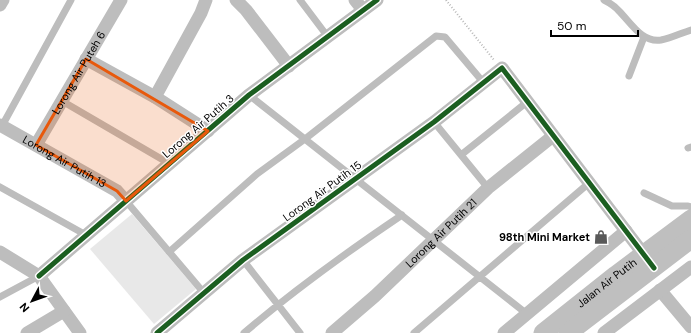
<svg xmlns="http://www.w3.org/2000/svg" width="691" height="333" font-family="'DM Sans',sans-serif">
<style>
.green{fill:#e8e8e8}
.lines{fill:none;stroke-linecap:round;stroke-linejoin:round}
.path{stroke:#b8b8b8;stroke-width:2;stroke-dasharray:1 2;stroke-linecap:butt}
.lane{stroke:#bdbdbd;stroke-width:7}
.street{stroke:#bdbdbd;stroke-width:13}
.secondary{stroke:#bfbfbf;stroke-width:19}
.cycleway-casing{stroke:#fff;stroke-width:8}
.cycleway{stroke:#1b5e20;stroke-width:5}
.marked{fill:#e8590c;fill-opacity:0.2;stroke:#e8590c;stroke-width:3;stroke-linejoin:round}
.labels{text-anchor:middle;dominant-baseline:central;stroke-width:3;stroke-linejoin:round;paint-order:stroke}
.street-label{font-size:11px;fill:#000;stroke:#fff}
.poi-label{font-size:11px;font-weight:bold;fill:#000;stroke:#fff;text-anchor:end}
</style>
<rect width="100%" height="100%" fill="#fff"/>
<path class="green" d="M132,214L196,289L154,324L90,249Z"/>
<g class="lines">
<path class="path" d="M446,0L494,60"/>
<path class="lane" d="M300,0L328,37
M604,0C610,3 615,6 619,11C631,23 642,43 661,40C672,38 681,33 691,30
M629,76L644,37
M249,95L527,314
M62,101L170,164
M434,122L488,188
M2,126L71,0
M688,148L691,147
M461,155L527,102
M0,187L86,235
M644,193L672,206H688L691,207
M126,201L204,293
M169,252L257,174L305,139L436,36L445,37L483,82
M243,260L300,333
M0,297L39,276
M244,333C294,290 347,252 402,215
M414,333L589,183"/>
<g class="street">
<path d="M236,0L246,10L289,66"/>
<path d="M355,0L363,10"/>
<path d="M0,5L3,0"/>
<path d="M86,59L155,97L208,131"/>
<path d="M155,97L201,13L206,0"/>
<path id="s1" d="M0,125L117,191L126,201"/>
<path id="s2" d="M36,145L121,0"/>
<path d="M0,252L39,276L80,333"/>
<path d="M39,276L249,95L377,0"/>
<path d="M660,290L691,327"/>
<path d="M27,333L64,311"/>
<path d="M157,333L243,260L434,122L502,68L648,260"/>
<path id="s3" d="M332,333L375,296L488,188L553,136"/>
<path d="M504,333L626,231"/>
<path d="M604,333L691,267"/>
</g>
<g class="secondary">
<path id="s4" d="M543,333L616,275L691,219"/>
<path d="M568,333L691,239"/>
</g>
<defs>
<path id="cycleway" d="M39,276L249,95L377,0
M157,333L243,260L434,122L502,68L654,268"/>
</defs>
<use href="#cycleway" class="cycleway-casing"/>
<use href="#cycleway" class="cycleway"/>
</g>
<path class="marked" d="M86,59L208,131L126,201L117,191L36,145Z"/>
<defs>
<symbol id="shop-bare" viewBox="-9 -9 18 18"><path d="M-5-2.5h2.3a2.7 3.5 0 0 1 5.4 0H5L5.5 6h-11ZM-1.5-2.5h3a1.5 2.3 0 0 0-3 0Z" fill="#595959" stroke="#fff" stroke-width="2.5" paint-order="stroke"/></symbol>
</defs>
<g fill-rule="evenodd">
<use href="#shop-bare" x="591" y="227" width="20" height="20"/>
</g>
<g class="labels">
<g class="street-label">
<text stroke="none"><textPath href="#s2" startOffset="84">Lorong Air Puteh 6</textPath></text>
<text transform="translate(198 126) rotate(-41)">Lorong Air Putih 3</text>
<text stroke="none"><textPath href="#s1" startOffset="74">Lorong Air Putih 13</textPath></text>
<text transform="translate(322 191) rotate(-36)">Lorong Air Putih 15</text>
<text stroke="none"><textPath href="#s3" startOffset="148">Lorong Air Putih 21</textPath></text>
<text stroke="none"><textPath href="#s4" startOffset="81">Jalan Air Putih</textPath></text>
</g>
<g class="poi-label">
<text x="590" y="237">98th Mini Market</text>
</g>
</g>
<g transform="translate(32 301) rotate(229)" stroke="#ffffff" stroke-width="3" paint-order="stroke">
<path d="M0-3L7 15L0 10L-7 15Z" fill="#000000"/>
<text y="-6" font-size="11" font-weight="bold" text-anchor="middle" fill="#000000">N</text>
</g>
<path d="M551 30v6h87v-6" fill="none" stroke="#000000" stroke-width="2"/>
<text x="557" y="30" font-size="12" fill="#000000" stroke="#ffffff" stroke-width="3" paint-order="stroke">50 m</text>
</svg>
